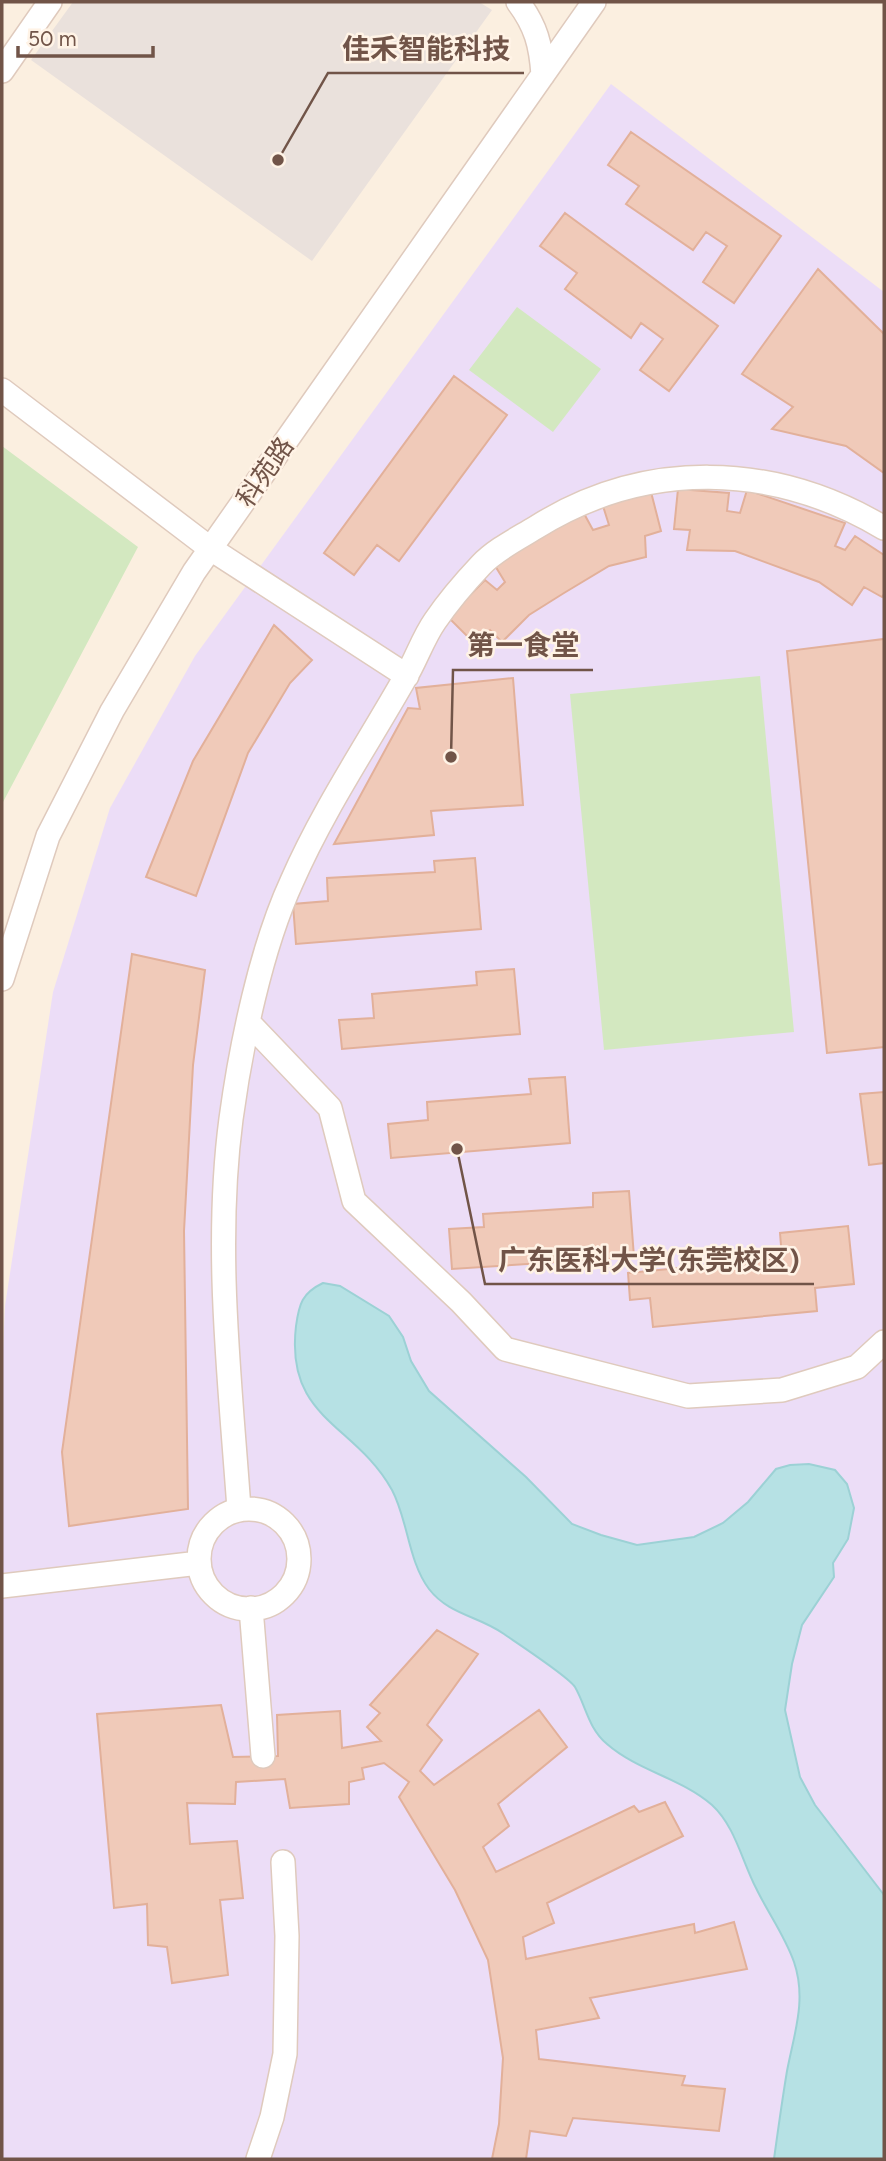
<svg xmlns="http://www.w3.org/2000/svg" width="886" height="2161" font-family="Figtree,'Noto Sans SC',sans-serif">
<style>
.industrial{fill:#eae1dc}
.education{fill:#ecddf7}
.green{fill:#d3e8c0}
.water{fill:#b6e1e4;stroke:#9cd1d5;stroke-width:2}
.building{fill:#f0cab9;stroke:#e2b09a;stroke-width:2}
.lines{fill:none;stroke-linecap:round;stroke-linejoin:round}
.minor-casing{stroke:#dfcabd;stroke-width:26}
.minor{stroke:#fff;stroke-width:23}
.labels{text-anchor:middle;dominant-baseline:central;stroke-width:5;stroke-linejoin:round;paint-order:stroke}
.street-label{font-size:26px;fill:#715448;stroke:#fff3e6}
.leader{fill:none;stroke:#715448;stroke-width:2.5}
.callout-dot{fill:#715448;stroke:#fff3e6;stroke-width:2.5}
.callout-label{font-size:28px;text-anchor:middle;font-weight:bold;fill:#715448;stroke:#fff3e6;stroke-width:5;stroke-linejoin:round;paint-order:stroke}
</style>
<rect width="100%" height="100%" fill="#fbefe0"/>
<path class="industrial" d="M73,2H479L492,10L312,261L31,60Z"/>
<path class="education" d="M611,84L884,292V2159H2V1372L5,1306L53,992L110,808L195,656Z"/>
<path class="green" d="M517,307L601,369L553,432L469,370Z
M2,446L138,547L2,804Z
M760,676L794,1032L604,1050L570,694Z"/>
<path class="water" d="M323,1283L340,1286L389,1316L403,1337L411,1361L429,1391L526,1477L572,1524L601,1535L637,1545L694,1537L723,1523L748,1502L776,1469L790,1465L809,1464L835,1470L847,1484L854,1508L848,1539L833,1563L834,1577L802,1625L792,1664L785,1710L800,1777L815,1805L884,1895V2159H774C778,2130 782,2101 787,2071C794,2034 807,2000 794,1962C785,1936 768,1913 756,1888C742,1861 735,1826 712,1805C681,1778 638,1771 607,1744C588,1728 586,1706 575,1687C569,1677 517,1643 504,1634C479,1616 449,1615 429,1589C408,1561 408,1520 392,1490C355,1423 285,1420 296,1326C299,1304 302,1293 323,1283Z"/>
<path class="building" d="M631,132L781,236L734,303L703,282L727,246L706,232L693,250L626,204L639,186L608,165Z
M565,213L718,326L669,391L640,370L663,339L641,323L631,338L565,289L577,273L540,246Z
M818,269L884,334V473L846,446L772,429L793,407L742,374Z
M454,376L507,415L399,561L377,545L354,575L324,553Z
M678,489L729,493L727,511L740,513L747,490L845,523L835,546L845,550L855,536L884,555V594L882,597L864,587L852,605L819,582L735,551L687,550L690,530L674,529Z
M651,492L661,531L645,536L646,557L609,566L564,593L529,615L502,642L490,630L474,643L448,617L485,580L497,590L505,582L494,564L582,510L593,530L609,525L603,506Z
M274,625L312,660L290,683L248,753L196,896L146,877L193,761Z
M884,639V1047L827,1053L787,651Z
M513,678L523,805L431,811L434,835L334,844L408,708L420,709L416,688Z
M475,858L481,929L296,944L293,904L328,901L327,878L435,872L434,861Z
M132,954L205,970L193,1065L184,1231L188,1509L69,1526L62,1452Z
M514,969L520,1034L342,1049L339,1020L374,1018L372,994L477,985L476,972Z
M565,1077L570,1143L391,1158L388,1124L428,1120L427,1102L531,1094L529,1079Z
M884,1092V1163L869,1165L860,1094Z
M629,1191L634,1257L452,1269L449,1229L484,1227L483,1214L593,1207V1193Z
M848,1226L854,1284L815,1288L817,1311L653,1327L650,1298L630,1300L628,1273L782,1258L780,1233Z
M437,1630L478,1654L427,1725L442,1740L420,1771L434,1785L539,1710L567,1747L498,1804L509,1826L483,1847L496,1872L634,1806L639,1812L665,1802L683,1836L547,1903L554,1923L523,1937L526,1959L694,1924L695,1933L734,1922L747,1969L590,1998L599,2018L536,2030L539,2059L685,2076L682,2085L725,2089L719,2131L573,2118L566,2136L530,2131L526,2159H492L499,2124L503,2058L488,1960L455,1890L399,1797L409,1782L384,1763L362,1768L364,1779L349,1782V1804L290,1808L285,1779L236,1782L235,1804L187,1803L190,1844L237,1841L243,1898L220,1900L228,1975L172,1983L167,1947L148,1945L147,1904L114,1908L97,1714L221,1705L233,1757L278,1756L277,1715L340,1711L342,1748L381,1741L367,1727L380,1713L370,1705Z"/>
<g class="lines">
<defs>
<path id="minor" d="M518,2C536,26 541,45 543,75
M2,71L50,2
M2,390L211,549L407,676
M2,979L48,836L112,711L194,572L594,2
M249,1023L330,1108L354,1201L461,1302L505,1349L688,1396L782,1390L857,1367L884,1342
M199 1559a50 50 0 1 1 100 0a50 50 0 1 1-100 0Z
M239,1509C230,1380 214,1248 231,1119C241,1045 261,948 292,881C323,810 367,745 405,678C416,660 423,638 435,621C448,602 465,582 481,565C495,550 517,539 535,528C645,459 773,462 884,528
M2,1586L199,1563
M251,1608L263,1756
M258,2159L272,2117L285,2054L287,1936L283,1862"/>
</defs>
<use href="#minor" class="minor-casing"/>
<use href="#minor" class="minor"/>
</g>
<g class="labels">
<g class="street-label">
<text transform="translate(265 472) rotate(-55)">科苑路</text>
</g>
</g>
<path class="leader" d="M278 160L328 73H524M451 757L453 670H593M457 1149L485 1284H814"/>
<g class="callout-dot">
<circle cx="278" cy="160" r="7"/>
<circle cx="451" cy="757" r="7"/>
<circle cx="457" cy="1149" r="7"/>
</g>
<g class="callout-label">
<text x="426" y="59">佳禾智能科技</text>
<text x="523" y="655">第一食堂</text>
<text x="649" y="1270">广东医科大学(东莞校区)</text>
</g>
<rect width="886" height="2161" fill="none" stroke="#715448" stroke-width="7"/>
<path d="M18 46v10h135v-10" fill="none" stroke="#715448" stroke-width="3.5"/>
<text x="28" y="46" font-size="21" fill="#715448" stroke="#fff3e6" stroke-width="5" paint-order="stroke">50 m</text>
</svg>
